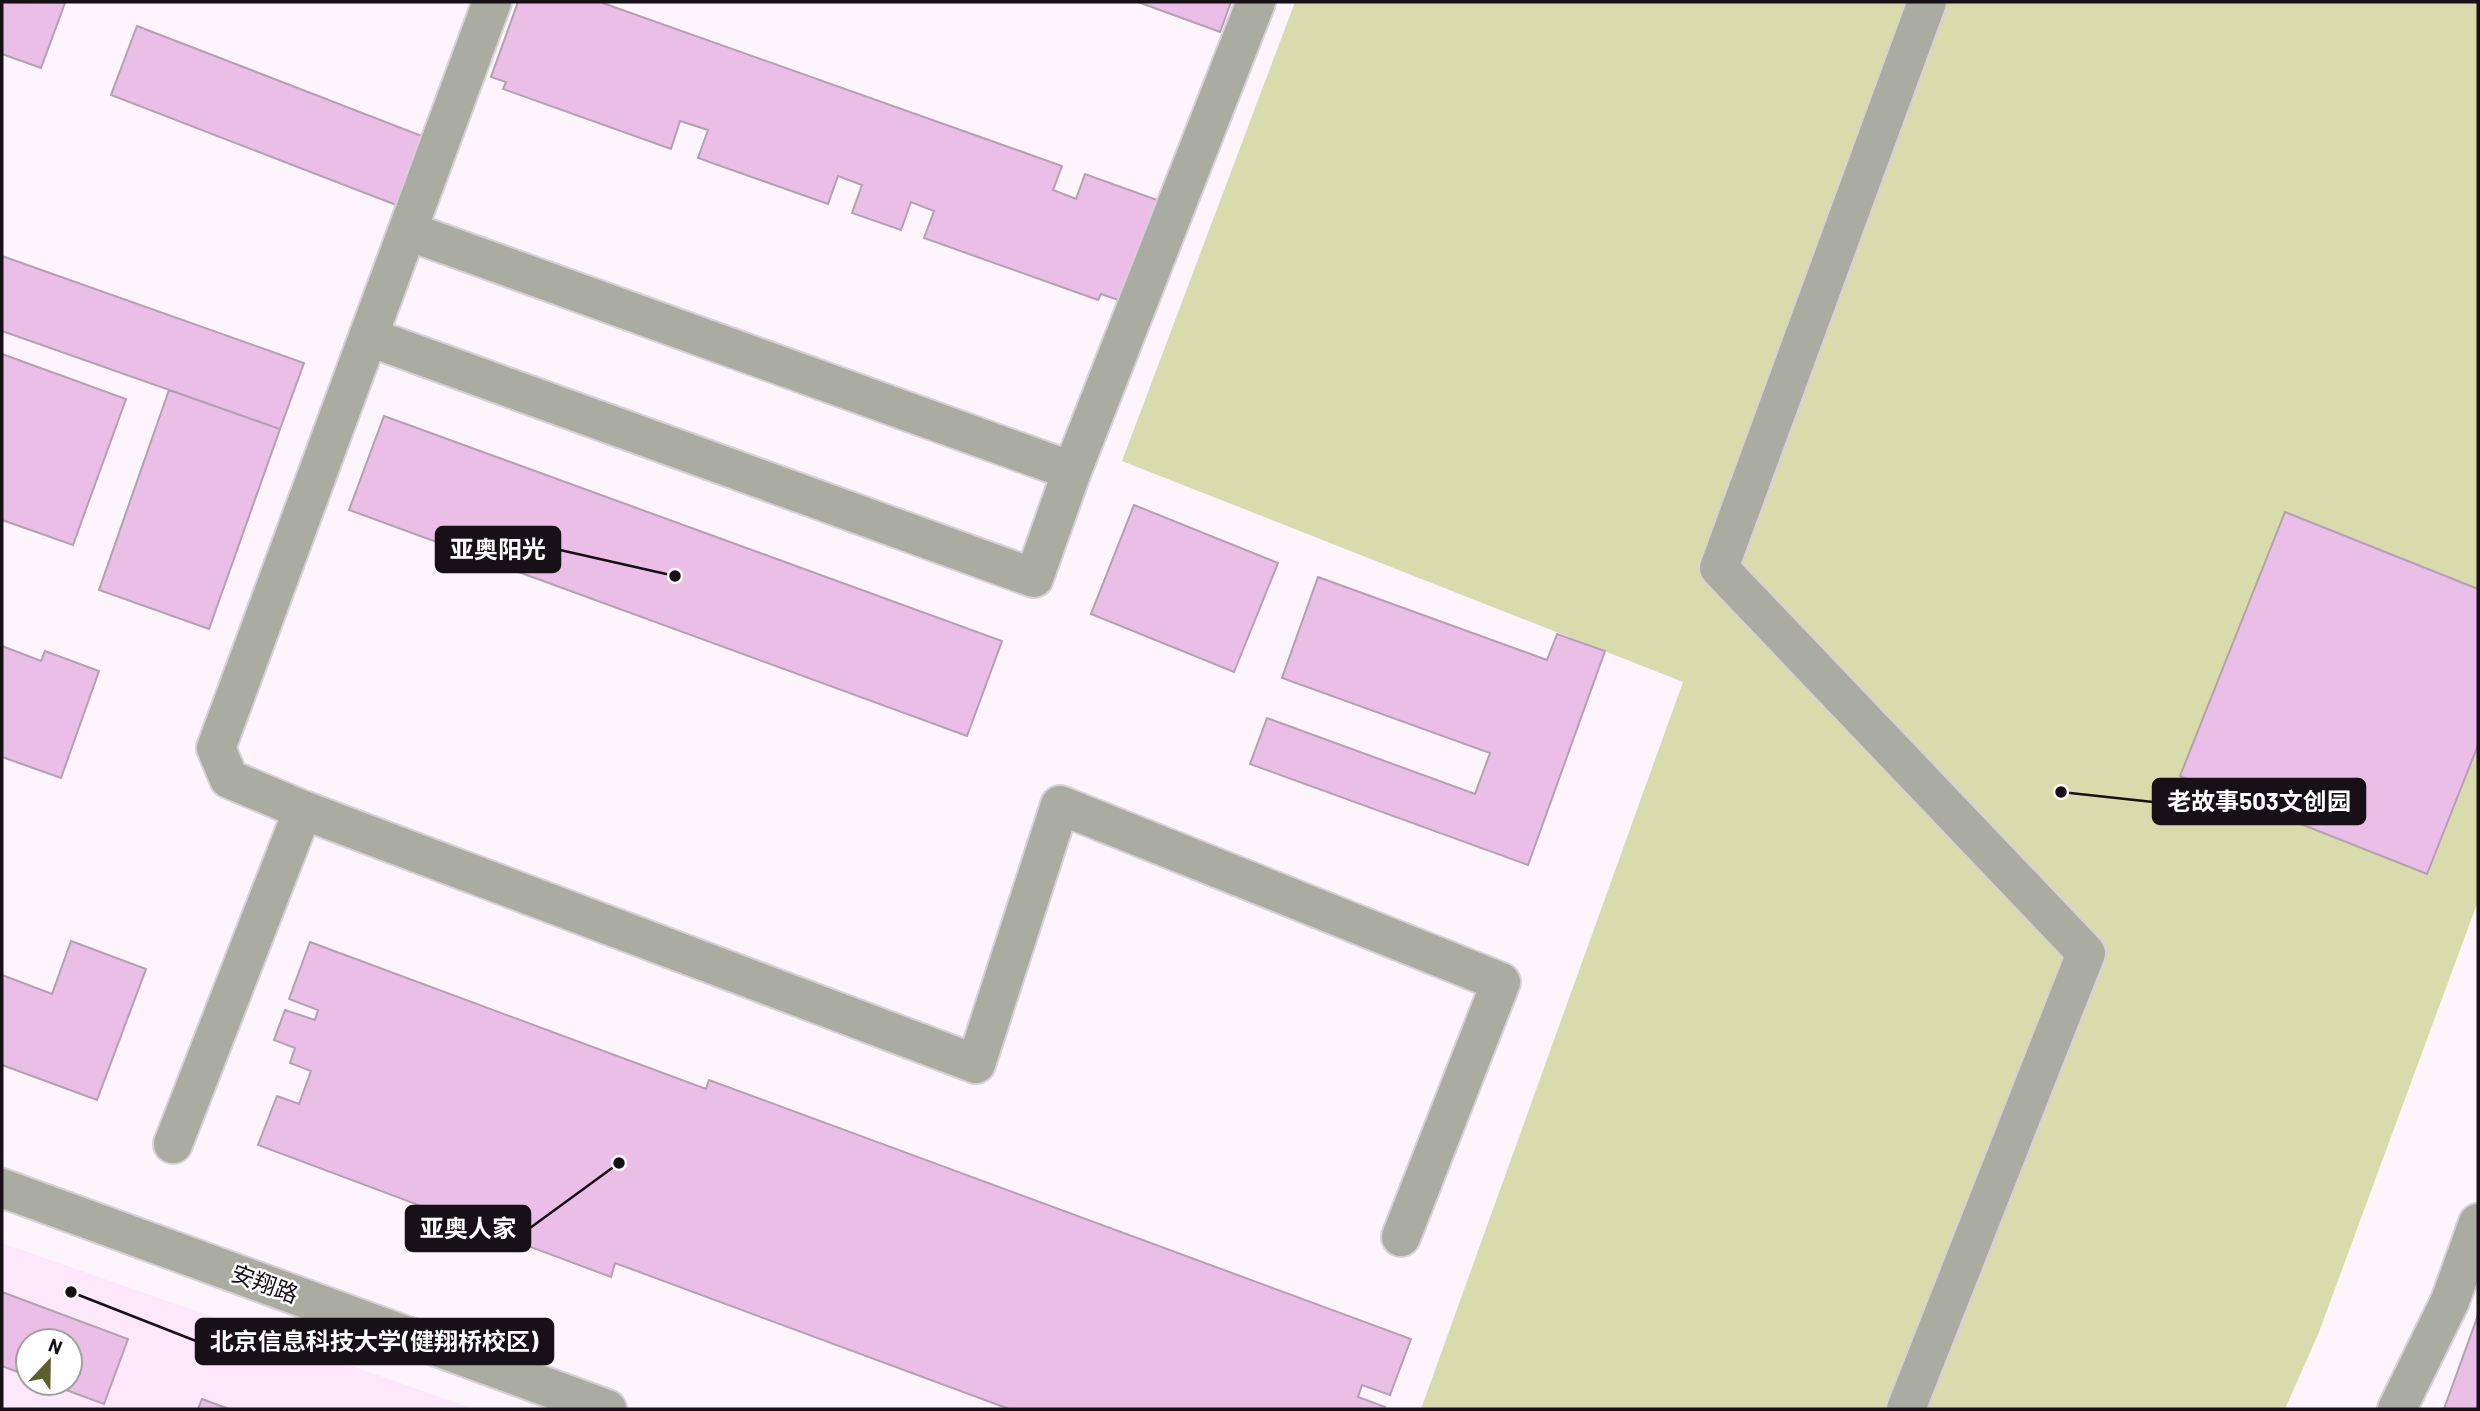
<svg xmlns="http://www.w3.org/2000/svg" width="2480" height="1411" font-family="Barlow,'Noto Sans SC',sans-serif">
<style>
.built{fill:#fde7fb;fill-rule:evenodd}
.green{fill:#d8dcac}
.building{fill:#ebbee7;stroke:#b4a0b2;stroke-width:2}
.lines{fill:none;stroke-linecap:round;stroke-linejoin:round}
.minor-casing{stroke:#d8d0d7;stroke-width:42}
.minor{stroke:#abaca1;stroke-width:38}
.labels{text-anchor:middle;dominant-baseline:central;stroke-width:5;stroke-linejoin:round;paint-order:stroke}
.street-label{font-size:23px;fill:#171017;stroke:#fff}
.leader{fill:none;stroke:#171017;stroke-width:2.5}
.callout-dot{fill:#171017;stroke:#fff;stroke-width:2.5}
.callout{fill:#171017;stroke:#171017;stroke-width:2.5}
.callout-label{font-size:24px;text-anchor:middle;font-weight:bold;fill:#fff}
</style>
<rect width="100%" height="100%" fill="#fdf4fc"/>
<path class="built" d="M2,1243L474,1409H2ZM28,1341H70V1383H28Z"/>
<path class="green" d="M1295,2H2478V901L2319,1332L2285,1409H1421L1683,682L1122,461Z"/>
<path class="building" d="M2,2L65,3L41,68L2,54Z
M518,2H600L1062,166L1053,190L1076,199L1085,174L1160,201L1124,302L1101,294L1098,300L924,238L934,211L911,202L901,230L852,213L862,185L838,176L828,204L698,158L708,130L680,121L671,149L503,89L506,82L491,77Z
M1138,2H1231L1220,32Z
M137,26L422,136L396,205L111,95Z
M2,256L304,363L280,429L2,331Z
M2,354L126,399L73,545L2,520Z
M169,390L280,429L209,629L99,590Z
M384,416L1002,641L967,736L349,510Z
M1134,505L1278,563L1234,672L1091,614Z
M2285,512L2478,589V745L2427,874L2180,776Z
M1318,577L1547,660L1557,634L1605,651L1528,865L1250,764L1267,718L1475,794L1490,753L1282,678Z
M2,646L41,661L45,651L99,671L61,778L2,757Z
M71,941L146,969L97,1100L2,1065V975L52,994Z
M310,942L706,1089L709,1080L1411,1339L1390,1395L1362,1385L1358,1397L1385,1407L1384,1409H1009L615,1263L611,1277L258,1145L277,1096L299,1104L311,1071L290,1063L295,1048L274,1040L285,1010L315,1020L318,1010L289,999Z
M2,1292L128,1339L104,1404L47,1383H70V1341H28V1376L2,1366Z
M2478,1315V1409H2444Z
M202,1399L229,1409H198Z"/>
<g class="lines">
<defs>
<path id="minor" d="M369,337L1034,578L1072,471L408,231
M1072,471L1256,2
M303,810L976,1064L1060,805L1501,982L1401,1237
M173,1144L303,810L229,779L216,748L492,2
M2,1188L607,1409
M1906,1409L2086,953L1719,568L1927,2
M2397,1409L2450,1301L2478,1223"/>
</defs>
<use href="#minor" class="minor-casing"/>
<use href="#minor" class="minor"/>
</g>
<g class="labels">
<g class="street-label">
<text transform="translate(265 1283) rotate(20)">安翔路</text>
</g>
</g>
<path class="leader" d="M675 576L560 550M2061 792L2153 802M619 1163L530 1228M71 1292L196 1341"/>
<g class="callout-dot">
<circle cx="675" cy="576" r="7"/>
<circle cx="2061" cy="792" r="7"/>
<circle cx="619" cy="1163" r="7"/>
<circle cx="71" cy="1292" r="7"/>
</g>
<g class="callout">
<rect x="436" y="527" width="124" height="45" rx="7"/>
<rect x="2153" y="779" width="212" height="45" rx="7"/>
<rect x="406" y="1206" width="124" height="45" rx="7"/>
<rect x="196" y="1319" width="357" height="45" rx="7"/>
</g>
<g class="callout-label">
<text x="498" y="558">亚奥阳光</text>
<text x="2259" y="810">老故事503文创园</text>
<text x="468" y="1237">亚奥人家</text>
<text x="374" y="1350">北京信息科技大学(健翔桥校区)</text>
</g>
<rect width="2480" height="1411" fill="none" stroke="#171017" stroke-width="7"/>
<g transform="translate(49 1362) rotate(22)"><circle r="33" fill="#ffffff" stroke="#a29fa2" stroke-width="2"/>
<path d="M0-5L12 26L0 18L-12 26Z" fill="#5c5f2c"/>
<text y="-10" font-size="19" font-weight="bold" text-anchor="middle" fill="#171017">N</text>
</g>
</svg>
